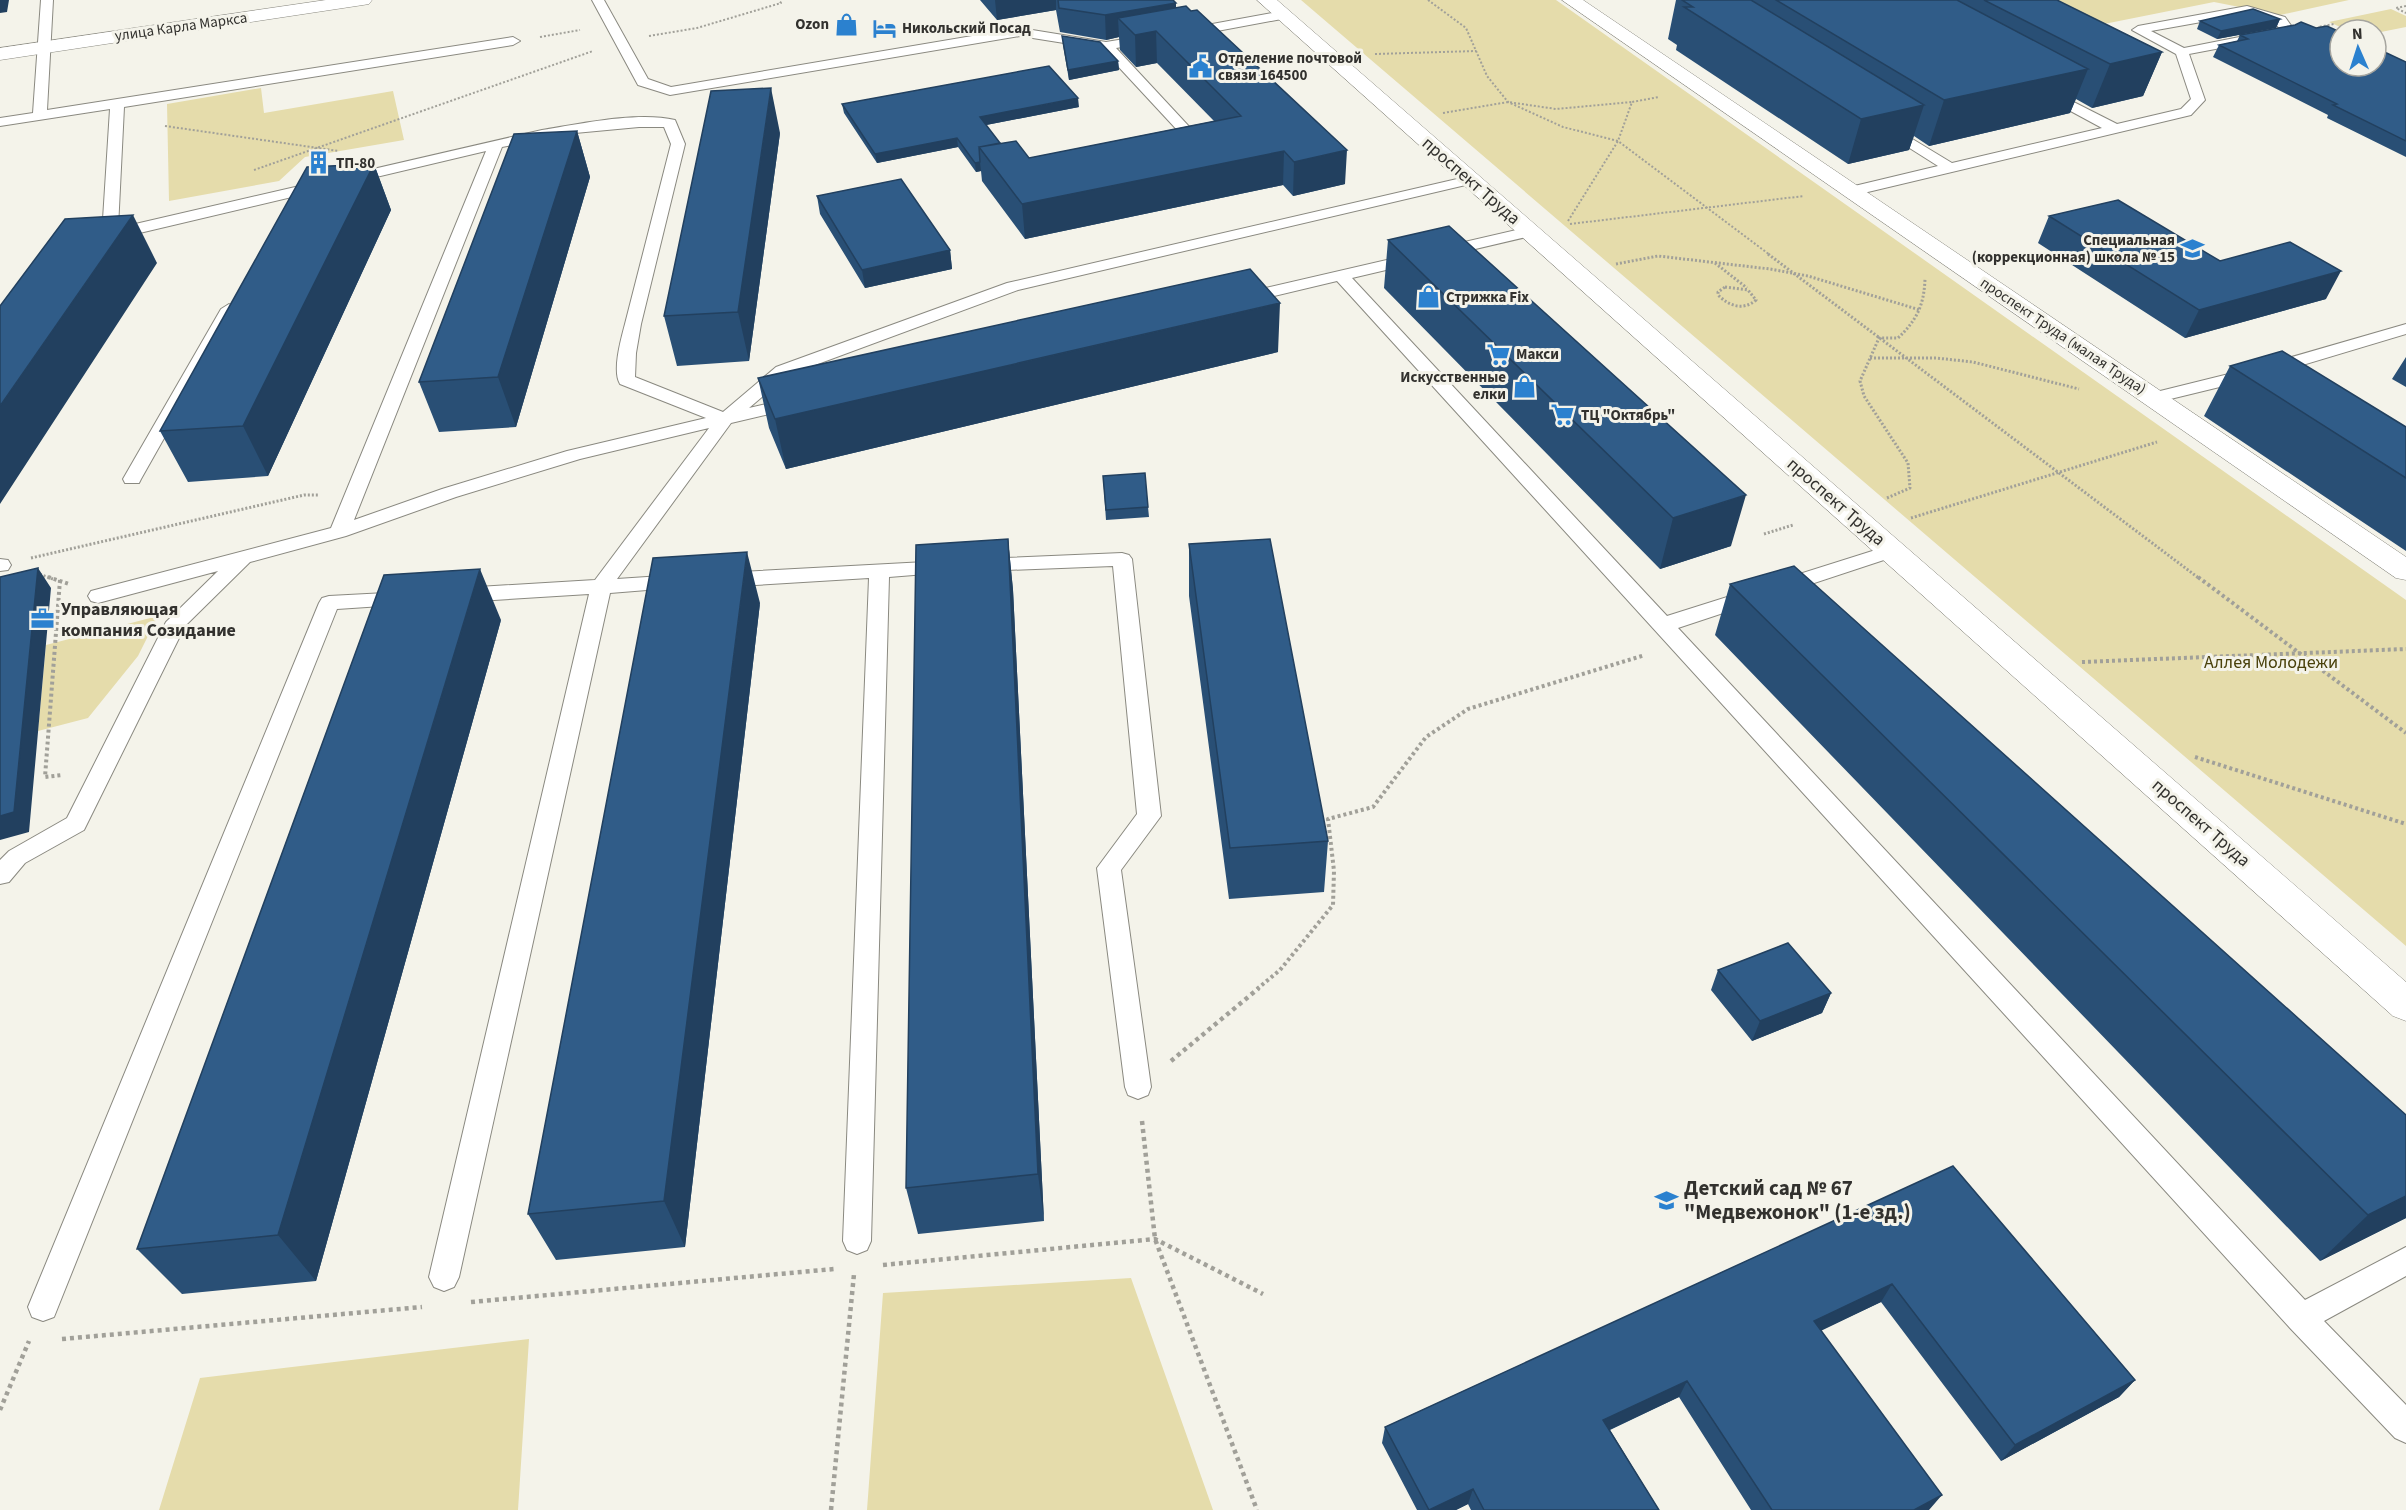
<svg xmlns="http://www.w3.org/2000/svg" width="2406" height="1510" font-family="'Source Sans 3',sans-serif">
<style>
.green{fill:#e5dcab}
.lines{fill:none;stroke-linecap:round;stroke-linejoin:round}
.lane-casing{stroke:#8a8980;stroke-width:2}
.street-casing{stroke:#8a8980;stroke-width:1}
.secondary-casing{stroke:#8a8980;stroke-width:1}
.path-far3{stroke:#a1a099;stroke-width:2;stroke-dasharray:2 2;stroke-linecap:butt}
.path-far2{stroke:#a1a099;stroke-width:3;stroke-dasharray:2 2;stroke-linecap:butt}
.path-far1{stroke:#a1a099;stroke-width:4;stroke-dasharray:3 3;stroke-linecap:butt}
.path{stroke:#a1a099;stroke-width:4.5;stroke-dasharray:4 4;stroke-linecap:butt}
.lane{fill:#fff;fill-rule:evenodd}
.street{fill:#fff;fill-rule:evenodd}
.secondary{fill:#fff;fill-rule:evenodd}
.wall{fill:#294f75}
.shaded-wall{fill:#22405f}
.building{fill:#305c88;stroke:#22405f;stroke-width:1.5}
.labels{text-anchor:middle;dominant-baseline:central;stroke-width:6;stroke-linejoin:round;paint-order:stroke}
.far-poi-label{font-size:15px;font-weight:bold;fill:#32312e;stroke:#f4f3ea;text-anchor:start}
.far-street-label{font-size:15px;fill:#32312e;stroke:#f4f3ea}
.street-label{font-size:18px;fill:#32312e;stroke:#f4f3ea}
.poi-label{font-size:18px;font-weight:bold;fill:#32312e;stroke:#f4f3ea;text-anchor:start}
.park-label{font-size:18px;fill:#4a410b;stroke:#f4f3ea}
.near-poi-label{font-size:21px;font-weight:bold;fill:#32312e;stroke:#f4f3ea;text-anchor:start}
</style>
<rect width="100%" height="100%" fill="#f4f3ea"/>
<path class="green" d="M1301,0H1556L2406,600V946Z
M1973,0H2349L2280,15L2214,2L2039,37Z
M2391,9L2406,16V27L2376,33V30H2347L2329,22Z
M261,88L264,113L393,91L404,140L305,157L279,181L169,201L167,104Z
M158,616L138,656L88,718L38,731L46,645Z
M1131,1278L1213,1510H867L883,1293Z
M529,1339L518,1510H159L200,1378Z"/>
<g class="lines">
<defs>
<path id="lane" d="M41,0H53L47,110L513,37L520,41L513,45L124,107L118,228L542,130C579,124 639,111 675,120L685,144L641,324L636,353L635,377L723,412L776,367L1007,283L1470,176L1477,180L1470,184L1018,290L788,375L749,408L793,398L799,399L802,403L799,407L731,423L617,579L677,575L684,577L687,582L684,587L610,593L459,1277L454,1287L444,1291L434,1287L429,1277L589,594L462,602L455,600L452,595L455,590L462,588L595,580L709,428L580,459L456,497L346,536L250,562L185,626L84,830L25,863L9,882L0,884V860L9,851L67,818L166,622L218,571L98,603L91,601L88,596L91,591L331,528L486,151L110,240L104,238L102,235L110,109L0,126V118L33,113ZM639,127H664L671,144L625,324C621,339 612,371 620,384L706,418L567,451L442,489L354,520L502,147L575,133Z
M592,0H604L648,79L671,87L1020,28L1106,42L1149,35L1154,36L1156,39L1154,42L1116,48L1196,134L1189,138L1162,141L1160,138L1162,135L1179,132L1102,49L1020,36L670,95L638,85Z
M2247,6L2285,17L2295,31L2289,35L2189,54L2205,100L2191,115L1851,196L1843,191L1846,188L1938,166L1881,130L1879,127L1886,123L1952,163L2102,128L2041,95L2039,92L2046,88L2117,124L2181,109L2191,99L2176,54L2132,30L2138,26ZM2246,14L2275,23L2280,29L2184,48L2151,31Z
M1283,11L1287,12L1289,15L1287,18L1185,37L1179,33L1185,29Z
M1529,227L1535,229L1537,232L1535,235L1352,278L1667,616L1885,547L1892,545L1899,547L1902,551L1899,555L1678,628L2305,1300L2406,1247V1276L2324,1321L2406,1405V1443L2395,1438L2290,1328L1337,281L1240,304L1232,299L1240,294Z
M229,304L237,309L141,479L139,483H125L123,479L221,309Z
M2406,324V334L2269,375L2154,403L2148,402L2145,398L2148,394L2257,367Z
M1122,553L1129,555L1132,559L1161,816L1121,870L1151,1087L1148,1095L1138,1099L1128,1095L1125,1087L1097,868L1137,814L1113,566L980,571L973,570L970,565L973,560L980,559Z
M0,559L8,560L11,565L8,570L0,571Z
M944,561L951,562L954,567L951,572L889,577L871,1241L867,1250L857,1254L847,1250L843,1241L869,578L722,587L715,585L712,580L715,575L722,573Z
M405,592L412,594L415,599L412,604L337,609L58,1307L54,1317L43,1321L32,1317L28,1307L319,603L322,598L329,596Z"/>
<path id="street" d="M1562,0H1583L2406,557V580L2396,578Z"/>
<path id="secondary" d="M326,0H372L369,4L363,5L0,60V48Z
M1257,0H1277L2406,982V1021L2393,1016Z"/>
</defs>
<use href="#lane" class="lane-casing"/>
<use href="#street" class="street-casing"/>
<use href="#secondary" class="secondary-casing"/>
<path class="path-far3" d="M1428,0L1466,28L1487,76L1508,102L1563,127L1618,141L1770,255
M2406,6L2396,8L2406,13
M2320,28L2318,27L2334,24
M649,36L697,28L781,3L779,0
M540,37L580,30
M1375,54L1476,51
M1443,113L1508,102L1556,109L1632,102
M165,126L339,151
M254,170L593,51
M1568,221L1618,141L1632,102L1659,97
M1570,224L1804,196"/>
<path class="path-far2" d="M1768,254L2200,579
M1715,263L1747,288
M1616,264L1658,256L1770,269L1808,276L1920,310
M1725,287L1748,290L1756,300C1743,311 1729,306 1718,295V292Z
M1870,358H1936L1973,362L2079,389
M1887,498L1910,488L1908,463L1864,396L1860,381L1879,338H1898C1917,320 1924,305 1925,279
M1911,518L2157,442
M1764,534L1793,525
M31,558L304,495H319
M36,573L53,579"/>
<path class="path-far1" d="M48,577L69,584
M2198,577L2406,733
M60,580L45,777L62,775
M2082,662L2406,649
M2195,757L2406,824
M1257,989L1280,970L1333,905L1334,871L1328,819L1373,807L1426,737L1468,709L1645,655"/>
<path class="path" d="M1171,1061L1259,988
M1142,1121L1155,1239L1257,1510
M883,1265L1155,1239L1263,1294
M471,1302L834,1269
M62,1339L422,1307
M0,1410L29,1341
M831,1510L854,1274"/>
<use href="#lane" class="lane"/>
<use href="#street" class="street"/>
<use href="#secondary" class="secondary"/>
</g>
<path class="wall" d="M980,0H1173L1176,8L1345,184L1293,196L1283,185L1025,239L982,181L981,171L976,172L958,147L877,163L844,113L842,104L1079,107L986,125L1000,143L1029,158L1214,121L1157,63L1136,67L1120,50L1119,37L1106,40L1060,32L1056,10L997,20Z
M1676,0H2057L2162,52L2143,96L2092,108L2076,99L2070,113L1929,146L1914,136L1909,150L1848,164L1676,50L1677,45L1668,39Z
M2280,19L2276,28L2217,39L2197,29L2200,21Z
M2316,28L2406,62V157L2327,118L2328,115L2213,57L2219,45L2237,41L2240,35Z
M1062,36L1118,61L1119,70L1069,80L1063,45Z
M577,131L590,177L516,427L439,432L419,382Z
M780,133L749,361L677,366L664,316Z
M374,164L391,210L268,476L188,482L160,431Z
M817,196L950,250L952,269L865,288L820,214Z
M2049,216L2220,261L2326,299L2185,338L2038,243Z
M1388,240L1731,546L1660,569L1384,288Z
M1278,352L786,469L769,428L758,378Z
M2406,357V387L2392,379Z
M2230,366L2406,427V551L2204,416Z
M1103,476L1148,507L1149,517L1106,520Z
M1008,539L1013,590L1044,1221L918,1234L906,1188Z
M1189,544L1328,841L1324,892L1229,899L1189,596Z
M1730,584L2406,1218L2320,1261L1715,635Z
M760,603L685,1247L556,1260L528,1214Z
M501,620L316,1281L182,1294L137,1249Z
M1718,970L1831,993L1822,1013L1752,1041L1711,990Z
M1953,1166L2135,1380L2119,1397L2001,1461L1881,1302L1821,1330L1929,1510H1751L1679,1397L1610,1430L1659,1510H1471L1468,1504L1456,1510H1417L1382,1443L1385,1427Z"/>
<path class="shaded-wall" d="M0,0H9L7,12L0,13Z
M995,0H1056V10L997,20Z
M1176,3V27L1118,18L1119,37L1106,40L1105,15Z
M2280,19L2276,28L2217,39L2221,31Z
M1156,31L1157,63L1136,67L1135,35Z
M2162,52L2143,96L2092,108L2110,64Z
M1118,61L1119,70L1069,80L1068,70Z
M2088,69L2070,113L1929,146L1944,100Z
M771,88L780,133L749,361L738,312Z
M1078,98L1079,107L981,126L980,117Z
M1924,105L1909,150L1848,164L1861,119Z
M577,131L590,177L516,427L498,377Z
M957,138L958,147L877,163L875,154Z
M1347,150L1345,184L1293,196L1294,162Z
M1284,151L1283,185L1025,239L1022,204Z
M980,162L981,171L976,172L975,163Z
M374,164L391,210L268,476L243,426Z
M133,215L157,263L0,504V406Z
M950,250L952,269L865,288L862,270Z
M2341,271L2326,299L2185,338L2199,310Z
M1280,303L1278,352L786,469L775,419Z
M1746,495L1731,546L1660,569L1673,518Z
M1008,539L1013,590L1044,1221L1038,1174Z
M747,552L760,603L685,1247L664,1201Z
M38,568L51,588L29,832L0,840V816Z
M480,569L501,620L316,1281L278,1235Z
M1831,993L1822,1013L1752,1041L1760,1021Z
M2406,1196V1218L2320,1261L2368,1215Z
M1892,1284L1881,1302L1804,1339L1814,1321Z
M2135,1380L2119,1397L2001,1461L2015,1445Z
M1687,1381L1679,1397L1596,1436L1603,1420Z
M1473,1489L1468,1504L1456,1510H1428Z
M1942,1495L1929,1510H1914Z"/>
<path class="building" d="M1058,0H1173L1176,3L1105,15L1059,8Z
M1682,0H1751L1924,105L1861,119L1684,7H1693Z
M1776,0H1957L2088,69L1944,100Z
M1984,0H2057L2162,52L2110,64Z
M1186,6L1191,11L1197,10L1347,150L1294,162L1284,151L1022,204L979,147L1016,141L1029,158L1241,116L1156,31L1135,35L1118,18Z
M2253,9L2280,19L2221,31L2200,21Z
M2301,22L2316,28L2327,26L2340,32V66H2376V48L2406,62V141L2333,105L2337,104L2219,45L2248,39L2240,35L2295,25Z
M1062,36L1100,42L1118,61L1068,70Z
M1049,66L1078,98L980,117L1000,143L979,147L980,162L975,163L957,138L875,154L842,104Z
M771,88L738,312L664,316L711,91Z
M577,131L498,377L419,382L514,134Z
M374,164L243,426L160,431L307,167Z
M901,179L950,250L862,270L817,196Z
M2118,200L2220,261L2290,242L2341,271L2199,310L2049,216Z
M133,215L0,406V306L65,219Z
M1449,226L1746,495L1673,518L1388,240Z
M1250,269L1280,303L775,419L758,378Z
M2282,351L2406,427V478L2230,366Z
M1145,473L1148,507L1106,510L1103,476Z
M1008,539L1038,1174L906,1188L916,545Z
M1270,539L1328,841L1230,848L1189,544Z
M747,552L664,1201L528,1214L653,558Z
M1794,566L2406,1115V1196L2368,1215L1730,584Z
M38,568L14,812L0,816V577Z
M480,569L278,1235L137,1249L384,575Z
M1788,943L1831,993L1760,1021L1718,970Z
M1953,1166L2135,1380L2015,1445L1892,1284L1814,1321L1942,1495L1914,1510H1772L1687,1381L1603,1420L1659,1510H1484L1473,1489L1429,1510L1385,1427Z"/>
<defs>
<symbol id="shop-bare" viewBox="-9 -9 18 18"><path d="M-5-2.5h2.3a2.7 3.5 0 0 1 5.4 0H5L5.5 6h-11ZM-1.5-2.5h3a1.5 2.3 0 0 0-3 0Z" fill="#2b81cf" stroke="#f4f3ea" stroke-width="2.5" paint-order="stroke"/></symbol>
<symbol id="hotel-bare" viewBox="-9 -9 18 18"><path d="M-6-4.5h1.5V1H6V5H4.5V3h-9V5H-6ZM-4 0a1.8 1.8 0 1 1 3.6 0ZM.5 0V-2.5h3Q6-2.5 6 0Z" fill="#2b81cf" stroke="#f4f3ea" stroke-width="2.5" paint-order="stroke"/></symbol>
<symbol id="civic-bare" viewBox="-9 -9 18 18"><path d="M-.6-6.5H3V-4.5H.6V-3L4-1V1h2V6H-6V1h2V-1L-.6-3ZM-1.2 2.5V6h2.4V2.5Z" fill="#2b81cf" stroke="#f4f3ea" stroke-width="2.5" paint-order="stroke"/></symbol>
<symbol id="building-bare" viewBox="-9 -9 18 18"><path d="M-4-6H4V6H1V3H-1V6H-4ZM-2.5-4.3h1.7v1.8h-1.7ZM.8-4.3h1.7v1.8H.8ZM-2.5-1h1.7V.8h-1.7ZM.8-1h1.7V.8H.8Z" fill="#2b81cf" stroke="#f4f3ea" stroke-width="2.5" paint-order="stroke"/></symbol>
<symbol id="school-bare" viewBox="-9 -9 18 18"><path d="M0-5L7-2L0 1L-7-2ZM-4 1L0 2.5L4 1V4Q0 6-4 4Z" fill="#2b81cf" stroke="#f4f3ea" stroke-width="2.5" paint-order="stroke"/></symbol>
<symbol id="supermarket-bare" viewBox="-9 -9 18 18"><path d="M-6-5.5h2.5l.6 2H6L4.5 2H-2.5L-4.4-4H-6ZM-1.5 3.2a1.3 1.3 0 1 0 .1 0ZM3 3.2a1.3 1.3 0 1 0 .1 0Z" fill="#2b81cf" stroke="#f4f3ea" stroke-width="2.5" paint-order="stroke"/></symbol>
<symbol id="office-bare" viewBox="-9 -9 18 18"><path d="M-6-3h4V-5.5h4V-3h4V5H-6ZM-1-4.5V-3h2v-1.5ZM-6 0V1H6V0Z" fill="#2b81cf" stroke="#f4f3ea" stroke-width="2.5" paint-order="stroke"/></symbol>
</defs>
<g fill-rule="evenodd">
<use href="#shop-bare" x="830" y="8" width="33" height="33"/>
<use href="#hotel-bare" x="868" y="12" width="33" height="33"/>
<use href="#civic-bare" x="1184" y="50" width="33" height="33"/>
<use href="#building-bare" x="302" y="146" width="33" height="33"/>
<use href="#school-bare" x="2176" y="232" width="33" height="33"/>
<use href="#shop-bare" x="1412" y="280" width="33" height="33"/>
<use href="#supermarket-bare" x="1482" y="338" width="33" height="33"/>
<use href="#shop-bare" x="1508" y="370" width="33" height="33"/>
<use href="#supermarket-bare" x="1546" y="398" width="33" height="33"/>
<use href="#office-bare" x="26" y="602" width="33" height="33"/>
<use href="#school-bare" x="1650" y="1184" width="33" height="33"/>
</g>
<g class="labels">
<g class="far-poi-label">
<text x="829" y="24" text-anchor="end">Ozon</text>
<text x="902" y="28">Никольский Посад</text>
<text x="1218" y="58">Отделение почтовой<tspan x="1218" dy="17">связи 164500</tspan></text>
<text x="336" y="163">ТП-80</text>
<text x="2175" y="240" text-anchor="end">Специальная<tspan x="2175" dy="17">(коррекционная) школа № 15</tspan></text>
<text x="1446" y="297">Стрижка Fix</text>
<text x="1516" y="354">Макси</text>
<text x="1506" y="377" text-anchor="end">Искусственные<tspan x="1506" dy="17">елки</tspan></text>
<text x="1581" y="415">ТЦ "Октябрь"</text>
</g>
<g class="far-street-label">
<text transform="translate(181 27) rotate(-8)">улица Карла Маркса</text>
<text transform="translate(2063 336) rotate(34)">проспект Труда (малая Труда)</text>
</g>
<g class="street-label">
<text transform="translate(1471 181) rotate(41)">проспект Труда</text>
<text transform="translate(1836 502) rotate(41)">проспект Труда</text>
<text transform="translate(2201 823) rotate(41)">проспект Труда</text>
</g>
<g class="poi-label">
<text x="61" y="609">Управляющая<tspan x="61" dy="21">компания Созидание</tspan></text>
</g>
<g class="park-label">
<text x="2271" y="662">Аллея Молодежи</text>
</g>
<g class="near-poi-label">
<text x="1684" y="1188">Детский сад № 67<tspan x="1684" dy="24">"Медвежонок" (1-е зд.)</tspan></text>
</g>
</g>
<g transform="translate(2358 48) rotate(357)"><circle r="28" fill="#f4f3ea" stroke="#a6a59f" stroke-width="1.5"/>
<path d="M0-4.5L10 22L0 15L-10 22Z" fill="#2b81cf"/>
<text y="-9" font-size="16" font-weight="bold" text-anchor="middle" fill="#32312e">N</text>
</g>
</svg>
